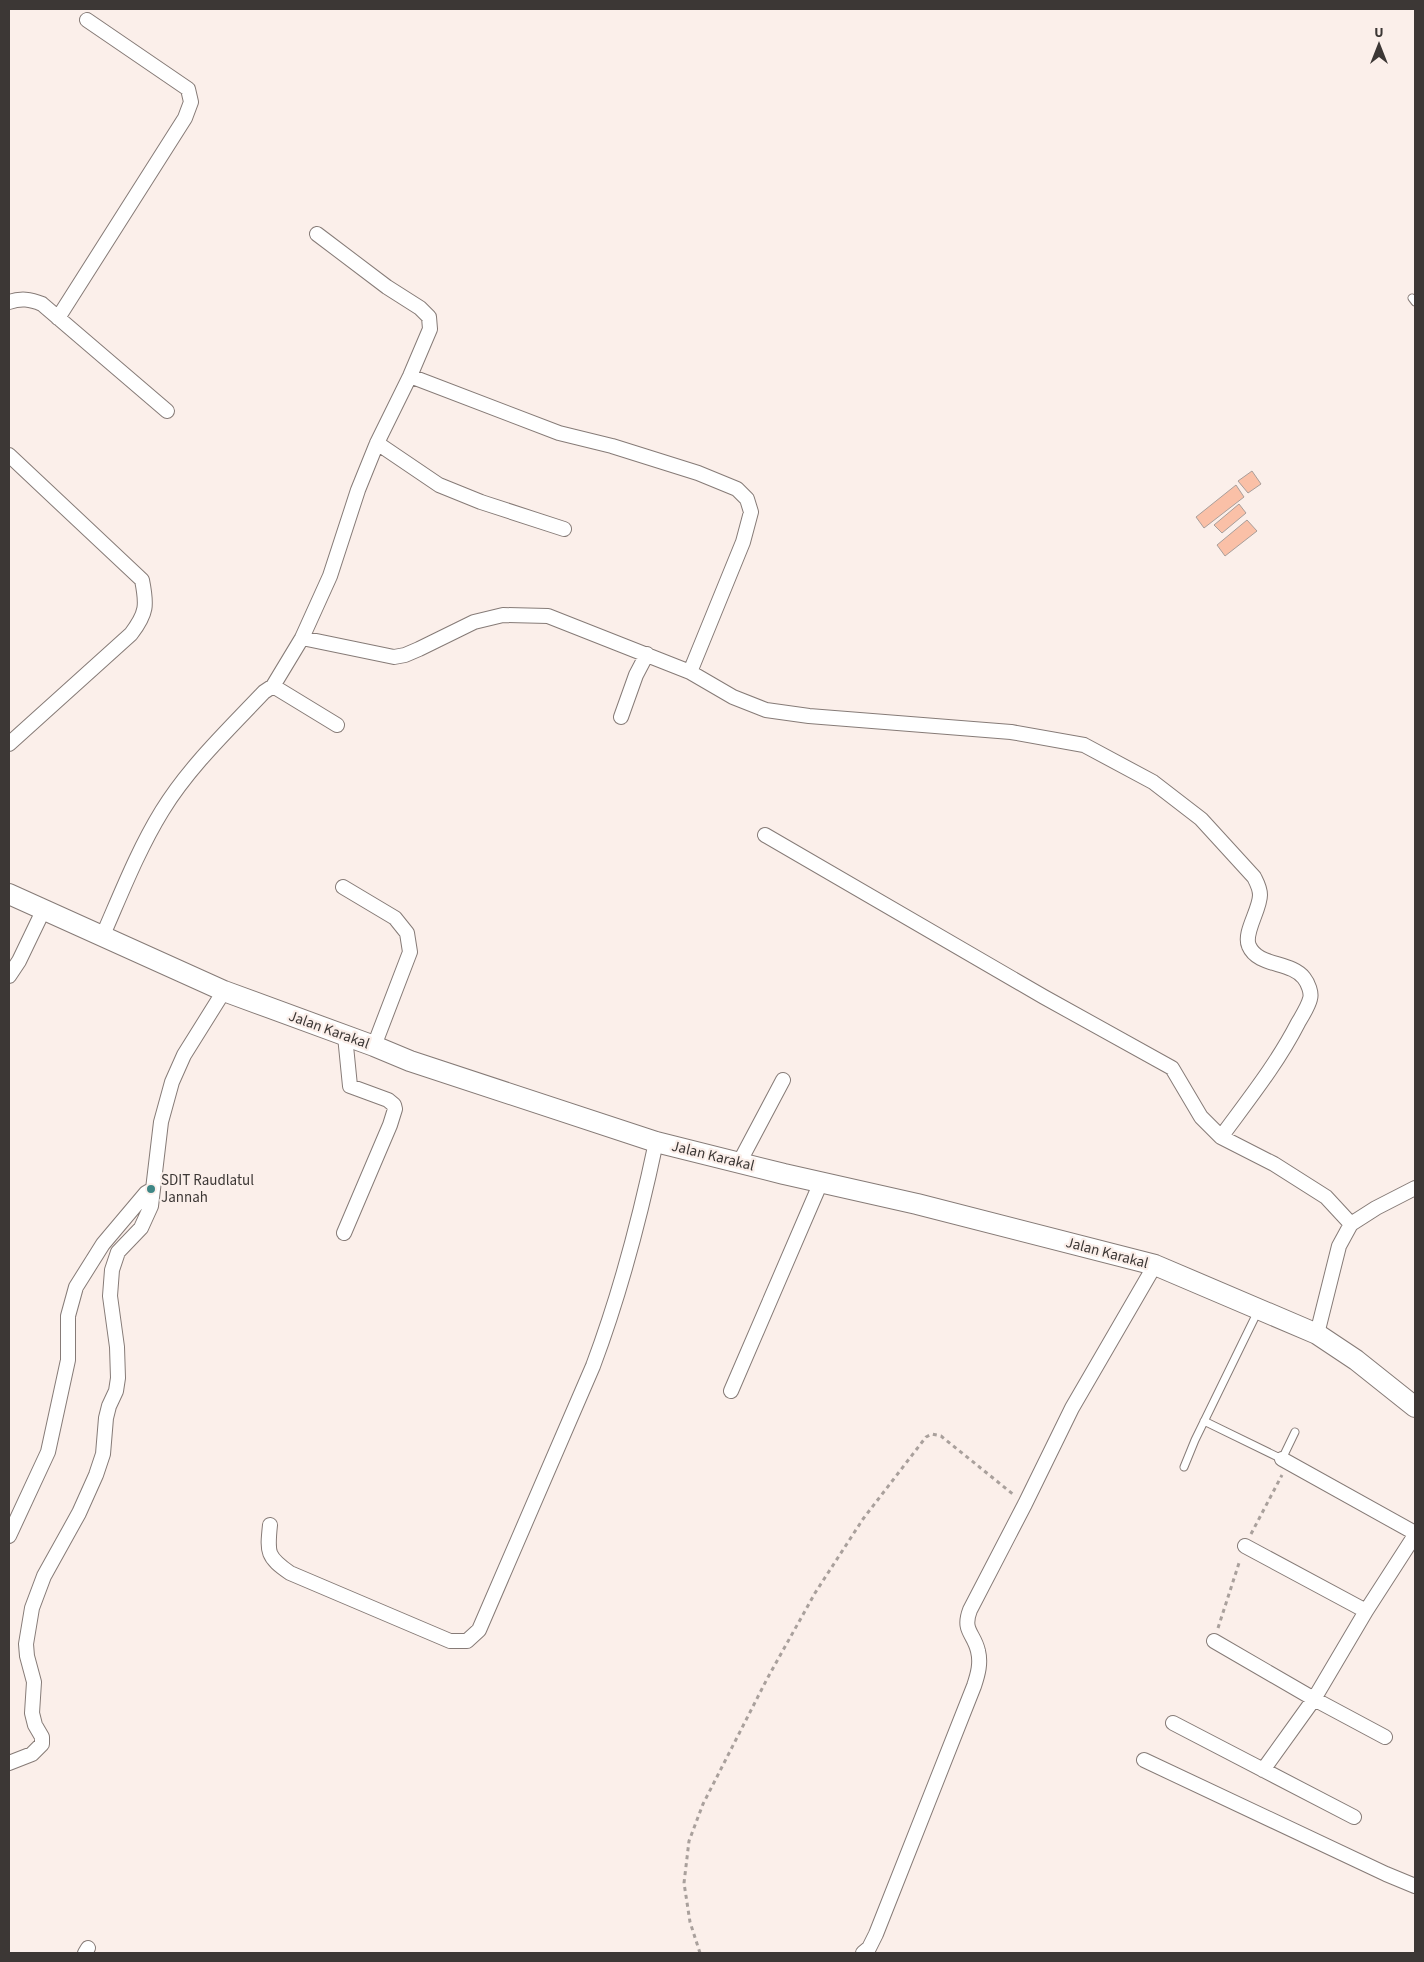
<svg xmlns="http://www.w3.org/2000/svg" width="1424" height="1962" font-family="'Source Sans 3',sans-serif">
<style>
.building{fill:#fac0a7;stroke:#a99e9a}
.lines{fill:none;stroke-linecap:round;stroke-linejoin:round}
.service-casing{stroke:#867b77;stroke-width:9}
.minor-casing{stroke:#867b77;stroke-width:16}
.secondary-casing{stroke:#867b77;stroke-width:22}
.path{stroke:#a9a09c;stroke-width:3;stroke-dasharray:4 4;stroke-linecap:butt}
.service{stroke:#fff;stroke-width:7}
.minor{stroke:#fff;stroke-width:14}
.secondary{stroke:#fff;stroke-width:20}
.poi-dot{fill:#3e8786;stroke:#fbefea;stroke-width:2}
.labels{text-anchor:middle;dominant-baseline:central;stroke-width:4.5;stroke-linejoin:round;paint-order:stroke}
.street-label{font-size:15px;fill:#3c3735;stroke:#fbefea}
.poi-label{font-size:15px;fill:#3c3735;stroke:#fbefea;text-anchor:start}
</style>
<rect width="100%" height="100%" fill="#fbefea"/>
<path class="building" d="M1252,471L1261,484L1248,493L1238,481Z
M1236,485L1244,497L1204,528L1196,517Z
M1239,504L1246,513L1222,533L1214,525Z
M1247,520L1257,531L1225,556L1217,545Z"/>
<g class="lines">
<defs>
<path id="service" d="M1412,298L1415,302
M1204,1421L1282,1459L1295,1432
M1184,1467L1195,1440L1258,1311"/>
<path id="minor" d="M9,302C21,298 30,299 42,304L167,411
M58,318L185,118L191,102L188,89L87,20
M410,376L559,433L612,446L698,473L737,489L747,499L751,512L743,542L690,672
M377,443L439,485L481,502L564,529
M9,455L142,580C147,605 147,613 131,634L9,744
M302,638L394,657L405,655L419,649L474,622L503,615L548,616L690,672L733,697L766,710L809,716L1011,732L1084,745L1153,782L1201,819L1254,877C1257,883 1260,888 1260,895C1260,910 1243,933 1249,946C1258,967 1291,961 1304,978C1308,983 1312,993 1310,999C1308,1007 1302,1016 1298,1023C1277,1064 1248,1100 1221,1137
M273,686L337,725
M621,717L636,675L647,654
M765,835L1044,997L1172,1068L1201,1117L1221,1137L1274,1164L1326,1197L1351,1224L1339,1246L1317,1334
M343,887L395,918L407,933L410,952L374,1046
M103,935C121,894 138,850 162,811C189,767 228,730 264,692L273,686L302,638L330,576L358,490L377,443L410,376L430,329L429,317L420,308L387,287L317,234
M9,976L19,961L43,911
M739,1163L783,1080
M1351,1224L1376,1208L1415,1188
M344,1233L390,1125L395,1109L394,1105L388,1100L350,1086L345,1036
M731,1391L821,1182
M1282,1459L1415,1533
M270,1525C267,1553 267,1557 290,1573L450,1641H467L479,1630L593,1366C620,1294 640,1218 656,1142
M9,1536L48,1452L68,1360V1316L76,1287L103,1244L146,1193L153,1189
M1245,1546L1366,1611
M1214,1641L1314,1699L1385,1737
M1173,1723L1354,1817
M1144,1760L1386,1874L1415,1886
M9,1763L32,1754L42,1744V1737L35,1725L32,1713L34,1682L27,1656L26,1644L32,1608L44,1576L79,1513L96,1475L103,1454L106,1418L109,1406L116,1391L118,1378L117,1347L110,1296L112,1270L118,1252L141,1228L151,1206L161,1122L172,1082L184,1055L224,991
M1263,1770L1314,1699L1366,1611L1415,1535
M85,1953L88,1948
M863,1953L869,1948L876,1934L974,1686C978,1674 981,1663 978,1651C974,1633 962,1631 970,1610L1025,1504L1072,1408L1155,1265"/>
<path id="secondary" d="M9,894L224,991L374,1046L410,1061L656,1142L784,1174L917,1204L1155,1265L1317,1334L1356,1360L1415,1407"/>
</defs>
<use href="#service" class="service-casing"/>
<use href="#minor" class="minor-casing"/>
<use href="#secondary" class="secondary-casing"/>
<path class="path" d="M1251,1534L1282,1475
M1218,1628L1240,1560
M700,1953L690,1922L684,1883L689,1841L703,1804L767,1679L815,1593L863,1519L926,1437L932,1434L941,1436L1014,1495"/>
<use href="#service" class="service"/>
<use href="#minor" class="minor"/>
<use href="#secondary" class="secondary"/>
</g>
<circle class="poi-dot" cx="151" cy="1189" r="5"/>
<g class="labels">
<g class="street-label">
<text transform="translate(329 1030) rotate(20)">Jalan Karakal</text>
<text transform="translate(713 1156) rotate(14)">Jalan Karakal</text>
<text transform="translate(1107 1253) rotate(15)">Jalan Karakal</text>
</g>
<g class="poi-label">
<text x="161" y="1180">SDIT Raudlatul<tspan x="161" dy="17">Jannah</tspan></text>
</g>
</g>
<rect width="1424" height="1962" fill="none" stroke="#3c3735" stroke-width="20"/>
<g transform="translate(1379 45)" stroke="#fbefea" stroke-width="4" paint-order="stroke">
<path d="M0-4L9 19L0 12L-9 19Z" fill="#3c3735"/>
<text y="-8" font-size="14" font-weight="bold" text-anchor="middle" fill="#3c3735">U</text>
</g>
</svg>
